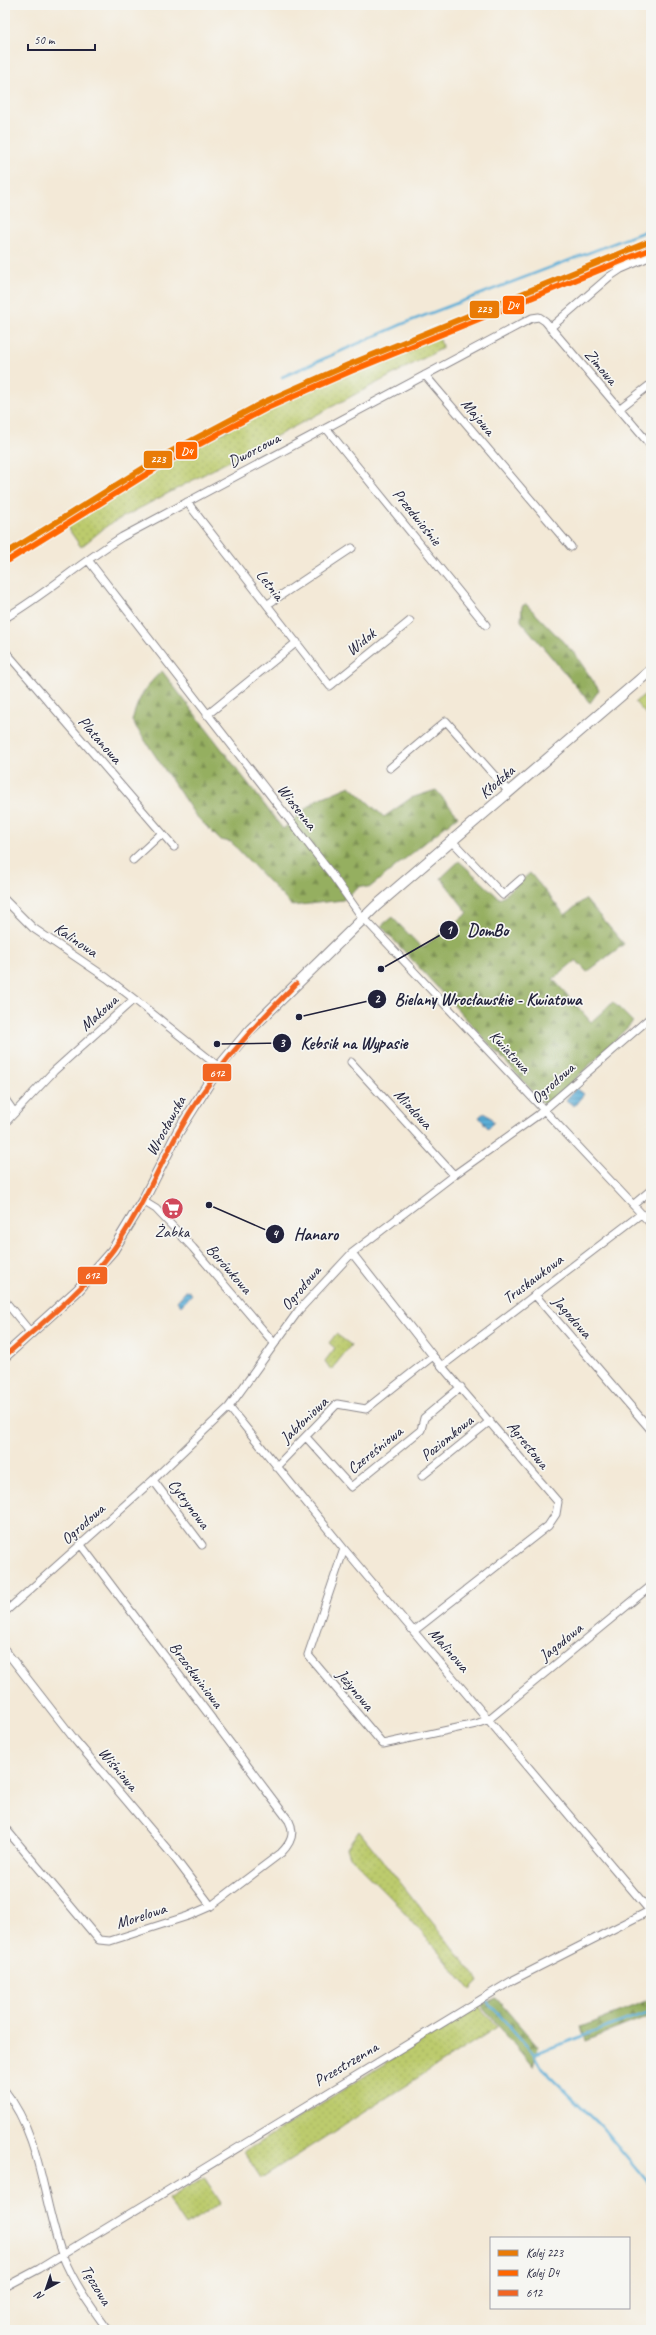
<svg xmlns="http://www.w3.org/2000/svg" width="656" height="2335" font-family="Caveat,sans-serif">
<style>
.grass{fill:url(#grass-dots);stroke:#6f7654}
.forest{fill:url(#forest-firs);stroke:#5c684e}
.garden{fill:#bccb6d;stroke:#6f7654}
.water{fill:url(#water-rules);stroke:#3f6889}
.lines{fill:none;stroke-linecap:round;stroke-linejoin:round}
.stream{stroke:#5caed7;stroke-width:2.5}
.minor-casing{stroke:#8a8689;stroke-width:9}
.secondary-casing{stroke:#8a8689;stroke-width:12}
.minor{stroke:#fff;stroke-width:7}
.secondary{stroke:#fff;stroke-width:10}
.bus-1-casing{stroke:#f6f6f2;stroke-width:8}
.bus-1{stroke:#f26522;stroke-width:5}
.rail-1-casing{stroke:#f6f6f2;stroke-width:9}
.rail-2-casing{stroke:#f6f6f2;stroke-width:9}
.rail-1{stroke:#e97b06;stroke-width:6}
.rail-2{stroke:#f60;stroke-width:6}
.labels{text-anchor:middle;dominant-baseline:central;stroke-width:3.5;stroke-linejoin:round;paint-order:stroke}
.street-label{font-size:16px;fill:#22223b;stroke:#f6f6f2}
.poi-label{font-size:16px;fill:#22223b;stroke:#f6f6f2}
.leader{fill:none;stroke:#22223b;stroke-width:1.5}
.callout-dot{fill:#22223b;stroke:#f6f6f2;stroke-width:1.5}
.mark-label{font-size:12px;text-anchor:middle;font-weight:bold;fill:#fff}
.callout-label{font-size:17px;text-anchor:middle;font-weight:bold;fill:#22223b;stroke:#f6f6f2;stroke-width:3.5;stroke-linejoin:round;paint-order:stroke}
.line-badge{stroke:#f6f6f2;stroke-width:1.5}
.badge-label{font-size:11px;text-anchor:middle;font-weight:bold;fill:#fff}
</style>
<defs>
<pattern id="grass-dots" width="8" height="8" patternUnits="userSpaceOnUse"><rect width="8" height="8" fill="#bccb6d"/><path d="M2 2h.1M6 6h.1" fill="none" stroke="#a1ae5f" stroke-width="1.8" stroke-linecap="round"/></pattern>
<pattern id="forest-firs" width="22" height="20" patternUnits="userSpaceOnUse"><rect width="22" height="20" fill="#95af60"/><path d="M5 1l3.5 6h-7zM16 11l3.5 6h-7z" fill="#798e50"/></pattern>
<pattern id="water-rules" width="6" height="5" patternUnits="userSpaceOnUse"><rect width="6" height="5" fill="#5caed7"/><path d="M0 2.5h6" fill="none" stroke="#4c8db0"/></pattern>
</defs>
<rect width="100%" height="100%" fill="#f6f6f2"/>
<filter id="ink" filterUnits="userSpaceOnUse"><feTurbulence type="fractalNoise" baseFrequency=".025" numOctaves="2"/><feDisplacementMap in="SourceGraphic" scale="8" xChannelSelector="R" yChannelSelector="G"/><feConvolveMatrix kernelMatrix="1 2 1 2 8 2 1 2 1" color-interpolation-filters="sRGB"/></filter>
<filter id="wash" filterUnits="userSpaceOnUse"><feTurbulence type="fractalNoise" baseFrequency=".012" numOctaves="4" result="noise"/><feDisplacementMap in="SourceGraphic" scale="16" xChannelSelector="R" yChannelSelector="G"/><feGaussianBlur stdDeviation="0.9" result="paint"/><feColorMatrix in="noise" values="0 0 0 0 0 0 0 0 0 0 0 0 0 0 0 0 0 1.4 0 .05"/><feComposite in="paint" operator="in"/></filter>
<g filter="url(#wash)">
<rect width="100%" height="100%" fill="#f3e9d7"/>
<path class="grass" d="M438,335L443,348L108,525L81,547L65,524L248,418L381,357Z
M336,1334L351,1345L331,1370L325,1361L335,1348L329,1343Z
M359,1831L477,1978L479,1982L471,1990L399,1906L350,1857L347,1848Z
M478,2005L497,2027L261,2178L244,2152Z
M204,2177L221,2203L186,2226L168,2199Z"/>
<path class="forest" d="M526,604L575,654L599,690L590,703L521,621L522,606Z
M162,671L283,829L316,800L350,786L384,817L411,798L436,790L458,816L369,888L361,886L343,900L292,906L231,842L220,840L195,815L132,721C137,700 146,685 162,671Z
M459,861L500,899L530,873L565,915L585,899L624,944L587,972L576,960L553,979L591,1022L613,1002L633,1022L547,1107L381,926L392,917L422,948L468,913L441,878Z
M496,1998L538,2047L533,2067L481,2005Z
M651,1999V2015L586,2041L581,2027Z"/>
<path class="garden" d="M649,691L651,692V720L635,702Z"/>
<path class="water" d="M576,1088L584,1094L574,1106L566,1100Z
M485,1112L494,1122L488,1128L479,1117Z
M187,1290L192,1294L181,1306L177,1301Z"/>
<g class="lines">
<path class="stream" d="M282,377L405,323L651,229
M486,2000L534,2054L651,2011
M534,2054L540,2066L601,2126L651,2186"/>
</g>
</g>
<g filter="url(#ink)">
<g class="lines">
<defs>
<path id="minor" d="M550,328L609,277L621,269L651,256
M425,375L571,547
M619,409L651,384
M326,428L486,625
M187,502L330,686L410,621
M88,560L330,872L359,913L651,1224
M268,604L352,548
M5,618C46,594 81,562 122,537L532,318L539,317L545,321L651,446
M5,651L174,847
M207,715L297,642
M390,768L446,721L509,792
M452,841L503,895L521,879
M133,860L162,833
M5,900L33,928L107,978L134,999
M351,1062L454,1175
M5,1099L14,1112
M5,1123L54,1071L134,999L219,1067
M143,1201L156,1209L193,1248L274,1343
M633,1205L651,1190
M352,1253L433,1356L558,1502L556,1514L548,1526L414,1631
M535,1295L651,1430
M5,1301L31,1333
M442,1366L641,1214
M229,1407L344,1549L650,1911
M306,1437L351,1487L421,1430L424,1418L461,1387
M276,1467L337,1404L366,1409L433,1356
M422,1476L490,1421
M153,1480L202,1545
M344,1549L308,1655L383,1744L476,1724L489,1719L651,1586
M5,1612L153,1480L229,1407L299,1310L352,1253L454,1175L538,1115L651,1017
M5,1650L75,1740L174,1857L211,1906
M5,1828L99,1940L110,1941L188,1916L211,1906L281,1853C290,1844 296,1834 289,1821L81,1545
M5,2091C42,2138 42,2200 62,2254C73,2282 91,2307 108,2330
M5,2287L39,2269L513,1980L651,1910"/>
<path id="secondary" d="M5,1356L78,1290L113,1250L143,1201L178,1132L219,1067L250,1030L376,906L651,670"/>
</defs>
<use href="#minor" class="minor-casing"/>
<use href="#secondary" class="secondary-casing"/>
<use href="#minor" class="minor"/>
<use href="#secondary" class="secondary"/>
<defs>
<path id="bus-1" d="M5,1356C42,1323 84,1290 113,1250C139,1214 156,1172 178,1133C209,1076 250,1030 296,984"/>
</defs>
<use href="#bus-1" class="bus-1-casing"/>
<use href="#bus-1" class="bus-1"/>
<defs>
<path id="rail-1" d="M5,554L163,456L264,402L348,365L651,241"/>
<path id="rail-2" d="M9,560L166,462L267,408L351,371L651,249"/>
</defs>
<use href="#rail-1" class="rail-1-casing"/>
<use href="#rail-2" class="rail-2-casing"/>
<use href="#rail-1" class="rail-1"/>
<use href="#rail-2" class="rail-2"/>
</g>
</g>
<defs>
<symbol id="supermarket-disc" viewBox="-11 -11 22 22"><circle r="9.5" fill="#d1495b" stroke="#f6f6f2"/><path d="M-6-5.5h2.5l.6 2H6L4.5 2H-2.5L-4.4-4H-6ZM-1.5 3.2a1.3 1.3 0 1 0 .1 0ZM3 3.2a1.3 1.3 0 1 0 .1 0Z" fill="#fff"/></symbol>
</defs>
<g fill-rule="evenodd">
<use href="#supermarket-disc" x="160" y="1196" width="25" height="25"/>
</g>
<g class="labels">
<g class="street-label">
<text transform="translate(601 367) rotate(50)">Zimowa</text>
<text transform="translate(478 417) rotate(50)">Majowa</text>
<text transform="translate(254 450) rotate(-28)">Dworcowa</text>
<text transform="translate(417 517) rotate(51)">Przedwiośnie</text>
<text transform="translate(270 585) rotate(52)">Letnia</text>
<text transform="translate(361 642) rotate(-39)">Widok</text>
<text transform="translate(100 740) rotate(49)">Platanowa</text>
<text transform="translate(497 782) rotate(-41)">Kłodzka</text>
<text transform="translate(297 807) rotate(52)">Wiosenna</text>
<text transform="translate(76 940) rotate(34)">Kalinowa</text>
<text transform="translate(99 1013) rotate(-42)">Makowa</text>
<text transform="translate(510 1052) rotate(47)">Kwiatowa</text>
<text transform="translate(553 1083) rotate(-42)">Ogrodowa</text>
<text transform="translate(413 1109) rotate(47)">Miodowa</text>
<text transform="translate(166 1126) rotate(-61)">Wrocławska</text>
<text transform="translate(229 1269) rotate(49)">Borówkowa</text>
<text transform="translate(533 1279) rotate(-37)">Truskawkowa</text>
<text transform="translate(301 1288) rotate(-50)">Ogrodowa</text>
<text transform="translate(572 1317) rotate(49)">Jagodowa</text>
<text transform="translate(304 1420) rotate(-44)">Jabłoniowa</text>
<text transform="translate(447 1438) rotate(-39)">Poziomkowa</text>
<text transform="translate(528 1445) rotate(51)">Agrestowa</text>
<text transform="translate(375 1450) rotate(-39)">Czereśniowa</text>
<text transform="translate(189 1504) rotate(53)">Cytrynowa</text>
<text transform="translate(83 1524) rotate(-42)">Ogrodowa</text>
<text transform="translate(561 1642) rotate(-39)">Jagodowa</text>
<text transform="translate(449 1650) rotate(49)">Malinowa</text>
<text transform="translate(196 1675) rotate(53)">Brzoskwiniowa</text>
<text transform="translate(355 1690) rotate(50)">Jeżynowa</text>
<text transform="translate(118 1769) rotate(50)">Wiśniowa</text>
<text transform="translate(141 1916) rotate(-18)">Morelowa</text>
<text transform="translate(346 2064) rotate(-31)">Przestrzenna</text>
<text transform="translate(96 2285) rotate(59)">Tęczowa</text>
</g>
<g class="poi-label">
<text x="172" y="1232">Żabka</text>
</g>
</g>
<path class="leader" d="M381 969L449 930M299 1017L377 999M217 1044L282 1043M209 1205L275 1234"/>
<g class="callout-dot">
<circle cx="381" cy="969" r="4"/>
<circle cx="299" cy="1017" r="4"/>
<circle cx="217" cy="1044" r="4"/>
<circle cx="209" cy="1205" r="4"/>
<circle cx="449" cy="930" r="10"/>
<circle cx="377" cy="999" r="10"/>
<circle cx="282" cy="1043" r="10"/>
<circle cx="275" cy="1234" r="10"/>
</g>
<g class="mark-label">
<text x="449" y="934">1</text>
<text x="377" y="1003">2</text>
<text x="282" y="1047">3</text>
<text x="275" y="1238">4</text>
</g>
<g class="callout-label">
<text x="488" y="936">DomBo</text>
<text x="488" y="1005">Bielany Wrocławskie - Kwiatowa</text>
<text x="354" y="1049">Kebsik na Wypasie</text>
<text x="316" y="1240">Hanaro</text>
</g>
<g class="line-badge">
<rect x="502" y="295" width="23" height="20" rx="4" fill="#f60"/>
<rect x="469" y="300" width="31" height="19" rx="4" fill="#e97b06"/>
<rect x="175" y="441" width="23" height="19" rx="4" fill="#f60"/>
<rect x="143" y="450" width="30" height="19" rx="4" fill="#e97b06"/>
<rect x="202" y="1063" width="30" height="19" rx="4" fill="#f26522"/>
<rect x="77" y="1266" width="31" height="19" rx="4" fill="#f26522"/>
</g>
<g class="badge-label">
<text x="513" y="309">D4</text>
<text x="484" y="313">223</text>
<text x="187" y="455">D4</text>
<text x="158" y="463">223</text>
<text x="217" y="1077">612</text>
<text x="92" y="1279">612</text>
</g>
<rect width="656" height="2335" fill="none" stroke="#f6f6f2" stroke-width="20"/>
<rect x="490" y="2237" width="140" height="72" fill="#f6f6f2" stroke="#a1a1a9"/>
<rect x="498" y="2250" width="20" height="6" fill="#e97b06" stroke="#a1a1a9"/>
<text x="526" y="2257" font-size="12" fill="#22223b">Kolej 223</text>
<rect x="498" y="2270" width="20" height="6" fill="#ff6600" stroke="#a1a1a9"/>
<text x="526" y="2277" font-size="12" fill="#22223b">Kolej D4</text>
<rect x="498" y="2290" width="20" height="6" fill="#f26522" stroke="#a1a1a9"/>
<text x="526" y="2297" font-size="12" fill="#22223b">612</text>
<g transform="translate(46 2289) rotate(220)" stroke="#f6f6f2" stroke-width="3" paint-order="stroke">
<path d="M0-3L7 15L0 10L-7 15Z" fill="#22223b"/>
<text y="-6" font-size="11" font-weight="bold" text-anchor="middle" fill="#22223b">N</text>
</g>
<path d="M28 44v6h67v-6" fill="none" stroke="#22223b" stroke-width="2"/>
<text x="34" y="44" font-size="12" fill="#22223b" stroke="#f6f6f2" stroke-width="3" paint-order="stroke">50 m</text>
</svg>
